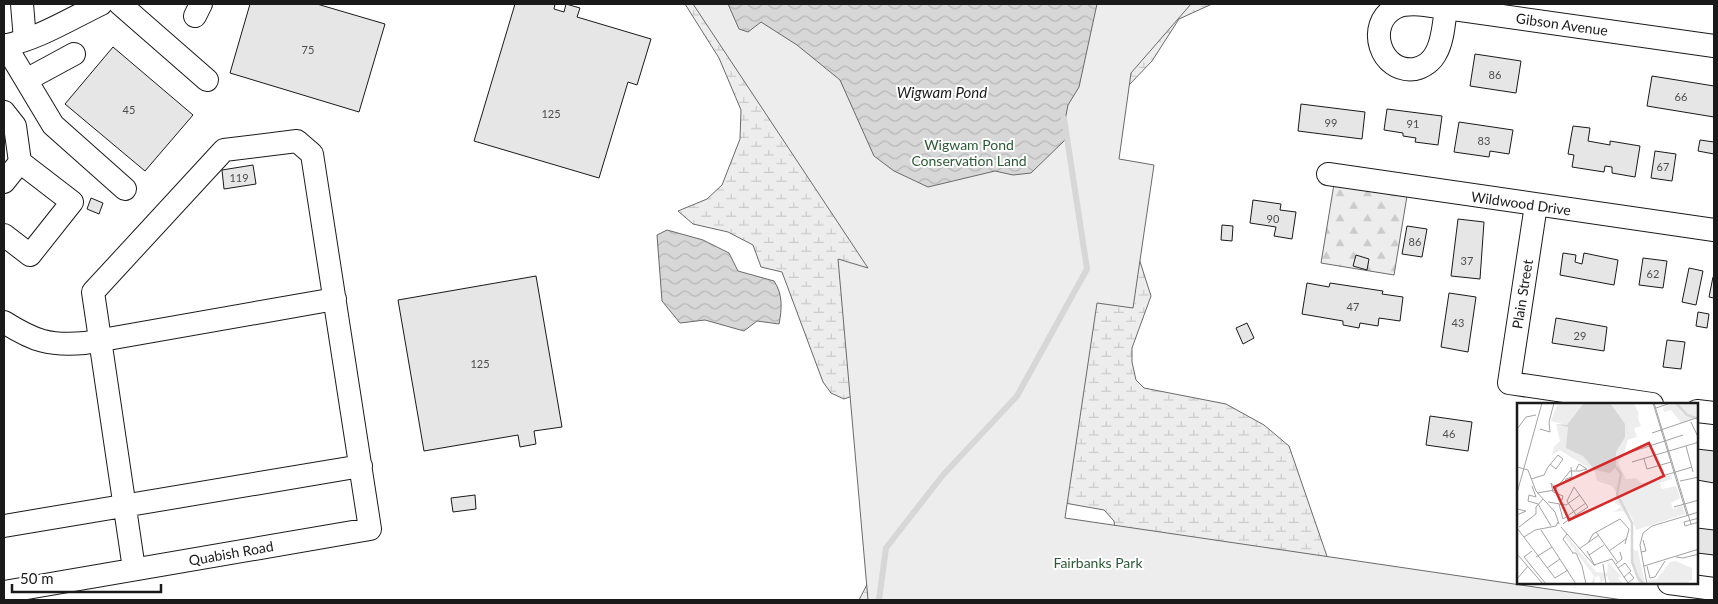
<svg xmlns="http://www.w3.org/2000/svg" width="1718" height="604" font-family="Lato,sans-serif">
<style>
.forest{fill:url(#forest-firs);stroke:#6a6a6a}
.wetland{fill:url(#wetland-marsh);stroke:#6a6a6a}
.built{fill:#ededed;stroke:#6a6a6a}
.water{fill:url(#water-waves);stroke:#6a6a6a}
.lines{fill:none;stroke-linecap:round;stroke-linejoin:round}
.stream{stroke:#d7d7d7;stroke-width:6}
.building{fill:#e6e6e6;stroke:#1a1a1a}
.minor-casing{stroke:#1a1a1a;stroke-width:24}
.minor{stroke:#fff;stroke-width:22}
.labels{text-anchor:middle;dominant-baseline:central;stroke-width:4;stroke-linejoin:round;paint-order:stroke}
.number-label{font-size:11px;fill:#4d4d4d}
.street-label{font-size:14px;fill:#1a1a1a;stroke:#fff}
.park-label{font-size:14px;fill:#2b5a34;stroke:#fff}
.water-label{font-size:15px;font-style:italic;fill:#1a1a1a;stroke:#fff}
.inset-river{fill:none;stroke:#d7d7d7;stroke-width:2.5}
.inset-road{fill:none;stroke:#a3a3a3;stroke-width:1}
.view{fill:#d62828;fill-opacity:0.15;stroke:#d62828;stroke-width:2.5}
.inset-edge{fill:none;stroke:#1a1a1a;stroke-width:2.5}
</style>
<defs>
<pattern id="forest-firs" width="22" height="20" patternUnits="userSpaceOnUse" patternTransform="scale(1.25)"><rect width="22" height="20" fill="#ededed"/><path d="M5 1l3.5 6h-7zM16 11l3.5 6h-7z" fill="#cbcbcb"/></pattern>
<pattern id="wetland-marsh" width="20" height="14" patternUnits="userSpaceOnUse" patternTransform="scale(1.25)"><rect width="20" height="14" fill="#ededed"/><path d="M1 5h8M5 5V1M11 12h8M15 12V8" fill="none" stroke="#cbcbcb"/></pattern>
<pattern id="water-waves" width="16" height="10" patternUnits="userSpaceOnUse" patternTransform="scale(1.25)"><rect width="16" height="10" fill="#d7d7d7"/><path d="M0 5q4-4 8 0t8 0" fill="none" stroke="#b8b8b8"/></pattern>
</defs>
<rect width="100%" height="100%" fill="#fff"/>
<path class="forest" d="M1334,184L1407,196L1394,275L1321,263Z"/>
<path class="wetland" d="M685,4H1212L1179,19L1152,61L1129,85L1105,152L1151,296L1132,348V362L1136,380L1144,388L1226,404L1264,425L1289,446L1330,565L1116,538L1114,521L1104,510L1059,502L1012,600H859L876,567L874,388L844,399L831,393L823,382L782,272L761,267L753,245L728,232L693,224L678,211L707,199L722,185L740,139L741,110L719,58Z"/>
<path class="built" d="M693,4H1191L1131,73L1119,159L1154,165L1133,308L1097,303L1065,518L1623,600H868L838,259L868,268Z"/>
<path class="water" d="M728,4H1097L1079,87L1068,105L1066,115L1065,140L1031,173L1013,175L995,171L928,187L894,171L874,156L840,80L797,45L761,22L748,32L739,29Z
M667,230L703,240L729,253L738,271L774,281C783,294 782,309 779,324L757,321L744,331L705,320L680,323L662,301L657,235Z"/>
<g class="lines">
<path class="stream" d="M879,600L886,548L943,475L1017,396L1087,269L1064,118"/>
</g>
<path class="building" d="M250,4H317L385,24L359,112L230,73Z
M515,4H555L554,9L564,12L566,4L580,8L577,17L651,39L637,85L628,82L599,178L474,141Z
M113,47L193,115L145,171L65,104Z
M1475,54L1521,61L1516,93L1470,86Z
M1652,76L1714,86V117L1647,106Z
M1301,104L1365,112L1362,139L1298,131Z
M1387,109L1442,116L1438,145L1415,142L1416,138L1403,136V133L1384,130Z
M1459,122L1513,130L1509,154L1490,151L1489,157L1454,152Z
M1573,126L1590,128L1588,141L1610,145V141L1640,146L1635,177L1612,173V167L1605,166L1604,172L1572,167L1574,155L1568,154Z
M1700,140L1714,142V154L1698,151Z
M1655,151L1676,154L1672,181L1651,178Z
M253,165L256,184L224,189L222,170Z
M91,198L103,203L99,214L87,209Z
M1253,200L1281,204L1280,210L1296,212L1292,239L1274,236L1276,227L1250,223Z
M1458,219L1484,222L1480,279L1451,276Z
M1222,225L1233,226L1232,241L1221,240Z
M1407,226L1427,229L1422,257L1402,254Z
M1563,253L1576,255L1575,262L1582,264L1584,253L1618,260L1614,285L1560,275Z
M1356,255L1369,259L1367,270L1353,266Z
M1643,258L1667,261L1663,288L1639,285Z
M1689,268L1703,271L1696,305L1682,302Z
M536,276L562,427L534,431L536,444L520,447L518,435L424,451L398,300Z
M1713,277H1714V298L1709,297Z
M1307,283L1329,287L1330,283L1383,291L1382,294L1403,297L1400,321L1379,318L1378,326L1360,323L1359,328L1343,325V321L1302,314Z
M1449,293L1476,297L1468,352L1441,347Z
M1698,312L1709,314L1707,328L1696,326Z
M1556,318L1607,327L1604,351L1552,343Z
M1247,323L1254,338L1243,344L1236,328Z
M1667,340L1685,342L1681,369L1663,367Z
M1430,416L1472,422L1468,451L1426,445Z
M1697,449L1714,451V483L1697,480Z
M475,495L476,509L453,512L451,498Z
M1697,528L1714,530V555L1697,553Z"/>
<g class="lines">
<defs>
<path id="minor" d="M22,4L25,40
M120,4L207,80
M1446,8C1444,22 1443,41 1436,53C1432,61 1424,67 1415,69C1380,74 1365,24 1395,8C1404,3 1415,4 1425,5L1714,46
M195,16L201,4
M5,45L53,125L125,189
M4,46C40,38 68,20 101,4
M26,80L74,54
M4,112L15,126L20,162L72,202L30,255L4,235
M1328,174L1714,230
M4,182L20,162
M1536,205L1509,383L1652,404
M4,322C34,341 49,346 85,343L335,299
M1697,411L1714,413
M4,526L361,466
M1669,583L1714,589
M4,592L370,529L312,154L297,141L224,150L93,292L134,569"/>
</defs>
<use href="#minor" class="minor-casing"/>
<use href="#minor" class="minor"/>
</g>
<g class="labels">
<g class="number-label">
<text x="308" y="49">75</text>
<text x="1495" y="74">86</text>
<text x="1681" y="96">66</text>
<text x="129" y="109">45</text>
<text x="551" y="113">125</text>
<text x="1331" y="122">99</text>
<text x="1413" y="123">91</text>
<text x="1484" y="140">83</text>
<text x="1663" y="166">67</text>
<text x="239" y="177">119</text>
<text x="1273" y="218">90</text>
<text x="1415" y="241">86</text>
<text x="1467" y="260">37</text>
<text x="1653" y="273">62</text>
<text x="1353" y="306">47</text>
<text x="1458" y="322">43</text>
<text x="1580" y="335">29</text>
<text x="480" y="363">125</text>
<text x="1449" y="433">46</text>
</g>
<g class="street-label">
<text transform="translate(1562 24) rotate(8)">Gibson Avenue</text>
<text transform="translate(1521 203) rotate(8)">Wildwood Drive</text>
<text transform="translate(1522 294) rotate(-81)">Plain Street</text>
<text transform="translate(231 553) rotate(-10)">Quabish Road</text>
</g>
<g class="park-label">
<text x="969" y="144">Wigwam Pond<tspan x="969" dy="16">Conservation Land</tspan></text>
<text x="1098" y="562">Fairbanks Park</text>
</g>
<g class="water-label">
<text x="942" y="92">Wigwam Pond</text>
</g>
</g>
<g transform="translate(1517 403)">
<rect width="181" height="181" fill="#fff"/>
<path d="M157,0L166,10L162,9L166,16L177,12L169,0H181V14L164,20L154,7L147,9L146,4Z" fill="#ededed"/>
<path d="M41,0H67L50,22L34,18ZM93,0H117L122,11L101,60L109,76L119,75L125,81L112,86L108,84L111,113L106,108L96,109L104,104L98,100L100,90L95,83L80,78L78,69L43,47L35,52L37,44L43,38L39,21L48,24ZM157,0H169L179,14L166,16L161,9L166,10ZM48,134H51L79,169L90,170L91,159L104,173L101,175L106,181H93L90,173L84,180L82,173L78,174V181H74L77,173ZM113,146L121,148L128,181H122ZM159,158L175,165V177L168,181H132L131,177L140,176L153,159Z" fill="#ededed"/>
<path d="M54,0H115L124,23L117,25L120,34L110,37L108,49L101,59L109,85L154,72L155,76L143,80L145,86L159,83L163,95L154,100L156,106L165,103L168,111L119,127L115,115L91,76L43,47L44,21Z" fill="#ededed"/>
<path d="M67,0H93L108,21V34L99,49V64L93,70L78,67L66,53L49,45L51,24L38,21L50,22Z" fill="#d7d7d7"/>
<path class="inset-river" d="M159,0L170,12L182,16M99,64L104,71L100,91L115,120V159L121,175L127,181"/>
<path class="inset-road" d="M136,0L170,112M137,0L174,121M139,5L154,0M174,19L182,36M0,26L9,14L19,12M23,26L33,29L32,19L37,0M135,30L182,14M169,43L176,69M114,49L166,32M127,56L130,66L154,59M115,59L182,39M0,64L11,67L19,88L38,109L42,121M142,74L175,64M14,76L27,72L31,64L41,52L46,56L39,66L33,61M163,78L182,74M48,80L49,76L55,74L54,64M15,83L19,94L12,92L11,98L21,101L34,123M39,86L34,80L36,89L46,93L45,97L41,96M0,90L25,0M20,90L38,87L53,68H63L70,66L62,61L59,67M31,99L49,102L63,92M42,101L46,116L69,100M157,104L182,97M0,106L9,108L0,112M167,119L168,123L182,119M167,119L182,115M46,121L47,120L71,104L57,84L50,98L59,112M2,124L19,111V104L26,96M44,124L77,162L95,156L111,180L117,175L112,169M0,125L38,175L51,167M24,127L59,181M79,129L101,160M50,131L46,136L56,150M7,134L18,127L39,123L41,119M71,140L76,131L103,116L112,126L108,141M62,146L82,132M15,148L7,154L29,181M70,148L78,163M92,148L109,136M124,149L129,148L126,137M55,150H59L65,163L69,181M0,151L26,181M72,152L87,142M19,154L35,144M159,154L166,155L182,151M86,161L89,181M99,161L105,156L103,149M127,163L182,146M130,163L133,175L138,174L148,158M30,165L43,156M101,165L108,160L114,168L107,174M0,176L11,163M130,181L123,142L126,130L135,123L182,109"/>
<path class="view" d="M132,40L147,73L52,117L37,84Z"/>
<rect width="181" height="181" class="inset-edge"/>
</g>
<rect width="1718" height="604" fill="none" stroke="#1a1a1a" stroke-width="10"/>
<path d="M12 584v8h149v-8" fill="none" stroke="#1a1a1a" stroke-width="2.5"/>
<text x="20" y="584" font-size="15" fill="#1a1a1a" stroke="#ffffff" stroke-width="4" paint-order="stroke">50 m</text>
</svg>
